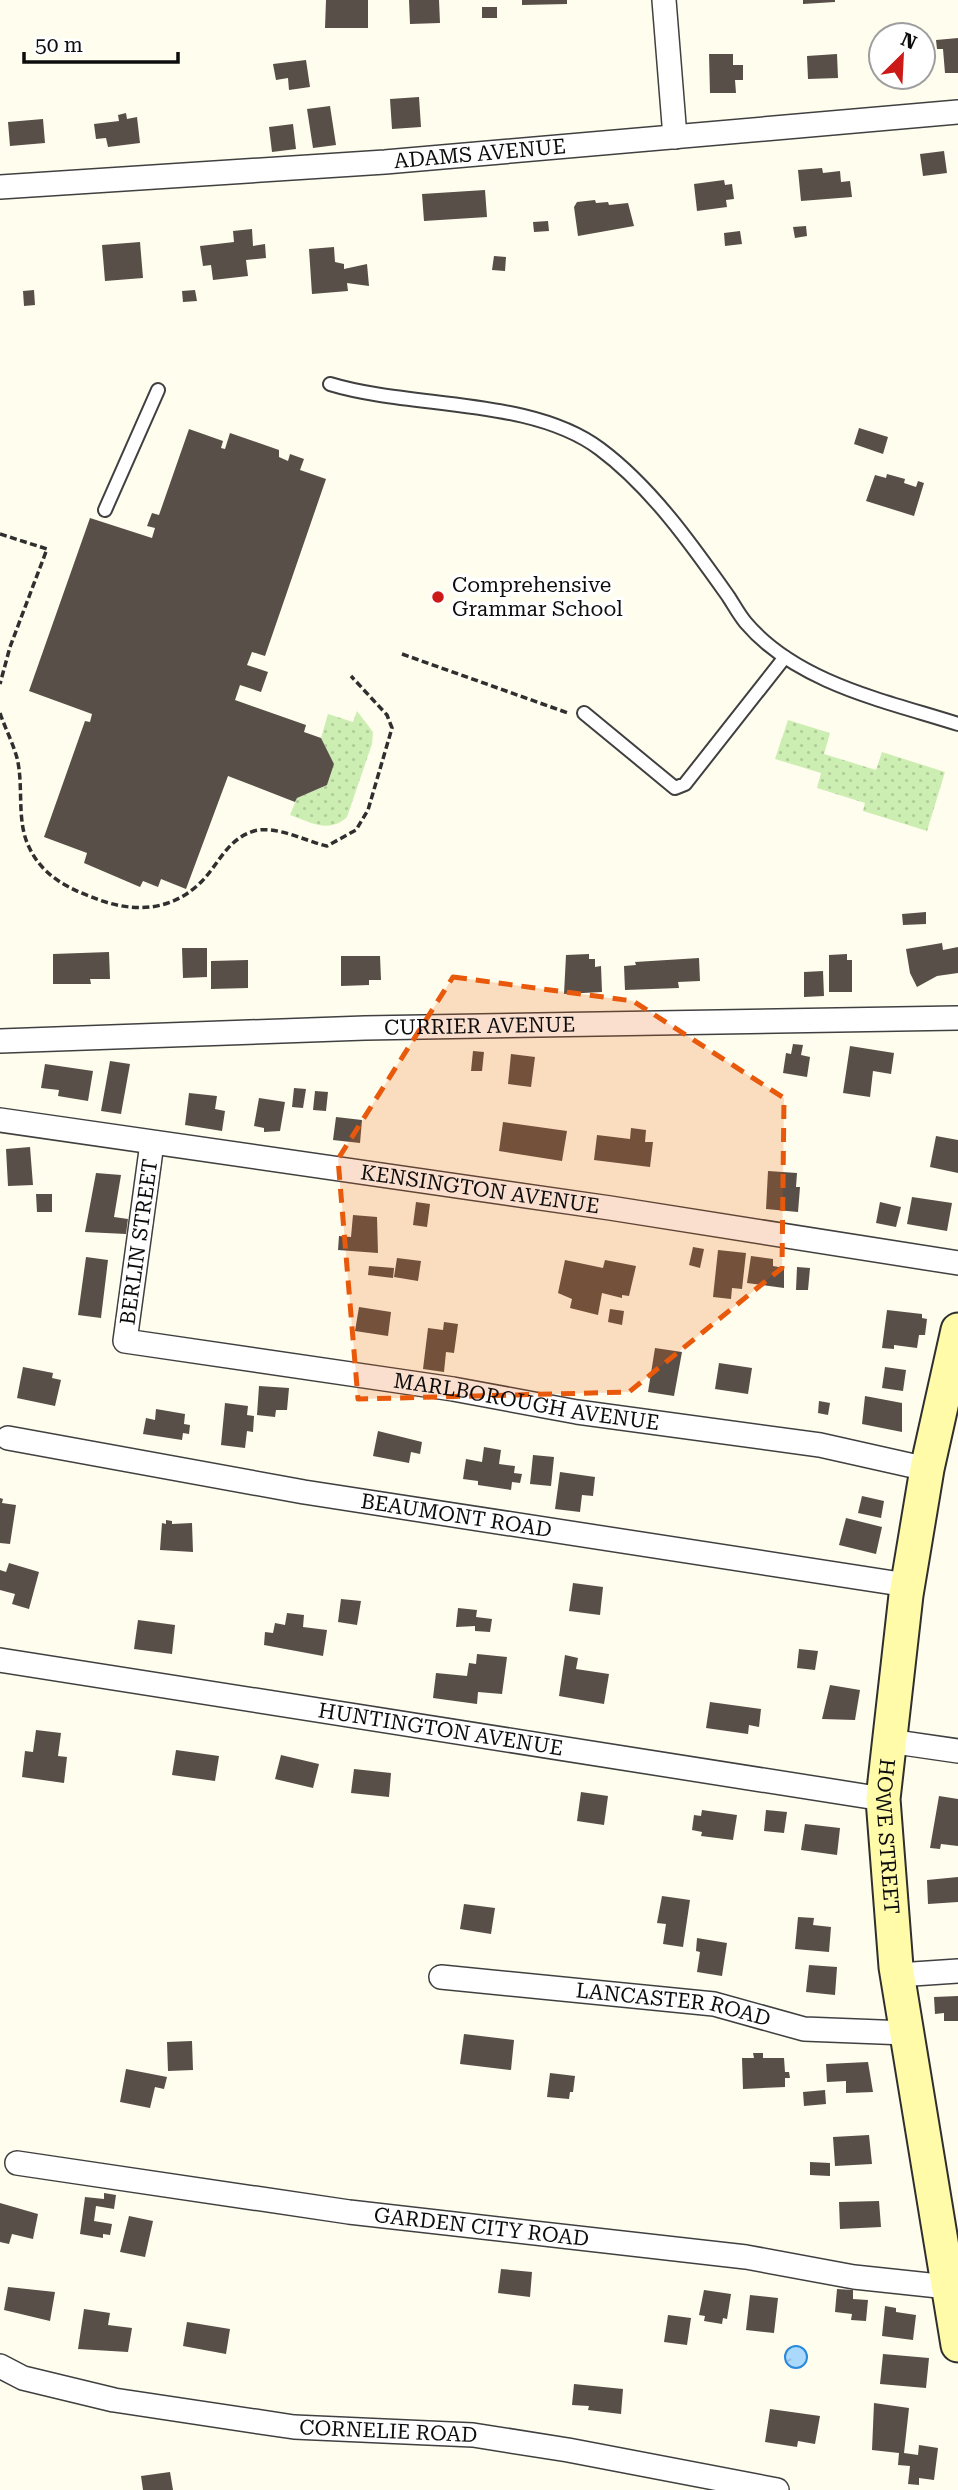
<svg xmlns="http://www.w3.org/2000/svg" width="958" height="2490" font-family="'Roboto Serif',serif">
<style>
.green{fill:url(#green-dots)}
.water{fill:url(#water-ripples);stroke:#2b89db;stroke-width:2}
.building{fill:#574f48}
.lines{fill:none;stroke-linecap:round;stroke-linejoin:round}
.service-casing{stroke:#404040;stroke-width:16}
.minor-casing{stroke:#404040;stroke-width:26}
.secondary-casing{stroke:#2f2f2f;stroke-width:37}
.path{stroke:#2f2f2f;stroke-width:3.5;stroke-dasharray:7 3.5;stroke-linecap:butt}
.service{stroke:#fff;stroke-width:12}
.minor{stroke:#fff;stroke-width:23}
.secondary{stroke:#fffba8;stroke-width:33}
.marked{fill:#e8590c;fill-opacity:0.2;stroke:#e8590c;stroke-width:5;stroke-dasharray:14 9;stroke-linejoin:round}
.poi-dot{fill:#cb1a17;stroke:#fff;stroke-width:2.5}
.labels{text-anchor:middle;dominant-baseline:central;stroke-width:7;stroke-linejoin:round;paint-order:stroke}
.street-label{font-size:21px;fill:#0d0d0d;stroke:#fff}
.poi-label{font-size:21px;fill:#0d0d0d;stroke:#fff;text-anchor:start}
</style>
<defs>
<pattern id="green-dots" width="8" height="8" patternUnits="userSpaceOnUse" patternTransform="scale(1.75)"><rect width="8" height="8" fill="#cdeeb2"/><path d="M2 2h.1M6 6h.1" fill="none" stroke="#afcb98" stroke-width="1.8" stroke-linecap="round"/></pattern>
<pattern id="water-ripples" width="26" height="14" patternUnits="userSpaceOnUse" patternTransform="scale(1.75)"><rect width="26" height="14" fill="#abd9fc"/><path d="M2 4q2-2 4 0t4 0M15 11q2-2 4 0t4 0" fill="none" stroke="#92b9d7"/></pattern>
</defs>
<rect width="100%" height="100%" fill="#fffded"/>
<path class="green" d="M357,711L373,732L372,744L347,817C329,834 310,822 290,815L297,798L327,785L334,764L321,738L328,714L353,722Z
M788,720L830,733L824,754L876,770L882,752L945,772L927,831L863,811L865,803L817,788L821,773L775,759Z"/>
<path class="water" d="M785 2357a11 11 0 1 1 22 0a11 11 0 1 1-22 0Z"/>
<path class="building" d="M326,0H368V28H325Z
M409,0H439L440,23L410,24Z
M522,0H567V4L522,5Z
M803,0H835V2L803,4Z
M482,7H497V18H482Z
M958,38V73H945L943,49H937L936,40Z
M923,52H927L929,73L923,74Z
M709,54H733V65H743V80H735L736,93H710Z
M837,54L838,78L808,79L807,56Z
M306,60L310,87L289,90L288,78L276,80L273,64Z
M419,97L421,127L392,129L390,99Z
M330,106L336,145L313,148L307,109Z
M126,113L127,119L137,117L140,143L108,147L106,138L96,139L94,124L119,121L118,115Z
M43,119L45,143L10,146L8,122Z
M293,124L296,149L272,152L269,127Z
M944,151L947,173L923,176L920,154Z
M822,168L823,173L840,171L841,182L850,181L852,197L801,201L798,170Z
M724,180L725,185L732,184L734,199L726,200L727,207L697,211L694,184Z
M485,190L487,217L424,221L422,194Z
M595,200L596,203L608,202L609,205L628,203L634,226L578,236L574,207L577,202Z
M548,221L549,231L534,232L533,222Z
M806,226L807,236L795,238L793,227Z
M252,229L253,246L265,244L266,258L246,260L248,276L213,280L211,265L203,266L200,246L234,242L233,231Z
M740,231L742,244L725,246L724,233Z
M140,242L143,278L105,281L102,245Z
M334,247L335,262L344,264V269L367,264L369,286L347,283L348,291L312,294L309,249Z
M494,256L506,257L505,271L492,270Z
M34,290L35,305L24,306L23,291Z
M195,290L197,301L183,302L182,291Z
M859,428L888,437L883,454L854,444Z
M189,429L223,441L221,448L225,449L230,433L279,450V457L288,461L290,454L304,459L300,470L326,479L265,656L252,652L247,665L268,672L261,692L240,685L235,700L306,725L304,732L321,738L334,764L327,785L297,798L295,802L228,776L186,889L161,879L158,887L143,881L140,887L84,863L87,853L44,837L85,721L90,722L92,714L29,691L90,518L152,538L155,528L147,526L152,513L159,515Z
M887,474L905,479L904,483L916,487L918,481L924,483L914,516L866,501L875,475L886,478Z
M926,912V924L903,925L902,914Z
M942,943L943,950L958,947V973L937,976L917,987L910,973L906,949Z
M182,948H207V977L183,978Z
M109,952L110,979H90L91,984H53V954Z
M589,954V959H595V967L601,966L602,992L564,994L566,955Z
M847,954V960H852V992H829V955Z
M341,956H380L381,980H369V985L341,986Z
M699,958L700,981L678,982L679,988L625,990L624,966L636,965L635,962Z
M248,960V988L211,989V961Z
M823,971L824,996L804,997V972Z
M793,1044L803,1045L801,1055L810,1057L807,1077L783,1073L786,1053L791,1054Z
M850,1046L894,1053L891,1074L873,1071L870,1097L843,1093Z
M473,1051L484,1052L482,1071H471Z
M511,1054L535,1057L531,1087L508,1084Z
M110,1061L130,1064L121,1114L101,1111Z
M45,1064L93,1071L88,1101L58,1096L59,1090L41,1088Z
M294,1088L306,1089L303,1108L292,1107Z
M315,1091L328,1092L326,1111L313,1110Z
M189,1093L217,1096L215,1109L225,1111L222,1131L185,1125Z
M259,1098L285,1102L280,1131L264,1132V1128L254,1126Z
M336,1117L362,1120L360,1143L333,1140Z
M503,1122L567,1131L562,1161L499,1151Z
M631,1128L646,1130L645,1142H653L650,1167L594,1160L597,1135L630,1139Z
M936,1136L958,1140V1173L930,1167Z
M30,1147L33,1185L8,1186L6,1149Z
M768,1171L797,1173L796,1187H800L798,1212L766,1209Z
M96,1173L121,1175L114,1217L128,1219L126,1234L85,1232Z
M36,1194H52V1212H37Z
M912,1197L952,1203L947,1231L907,1224Z
M416,1202L430,1204L427,1227L413,1225Z
M880,1202L901,1207L896,1227L876,1223Z
M353,1215L377,1217L378,1253L338,1250L339,1236L351,1237Z
M693,1247L704,1249L700,1268L689,1265Z
M718,1250L746,1253L742,1289L732,1288L731,1299L713,1297Z
M751,1256L773,1259V1266L784,1268V1288L747,1283Z
M86,1257L108,1260L101,1318L78,1315Z
M397,1258L421,1261L418,1281L394,1277Z
M565,1260L603,1268L605,1260L636,1266L629,1296L622,1295V1298L602,1293L598,1315L570,1308L572,1299L558,1293Z
M369,1266L394,1268L393,1278L368,1275Z
M797,1267L810,1268L808,1290H796Z
M359,1307L391,1312L388,1336L355,1331Z
M610,1309L624,1311L622,1325L608,1322Z
M887,1310L922,1314V1318L927,1319L925,1335H919L917,1348L894,1345V1349L882,1348Z
M444,1322L458,1324L454,1353L446,1352L444,1372L423,1369L428,1328L443,1330Z
M655,1348L682,1352L674,1396L648,1392Z
M719,1363L752,1368L748,1394L715,1389Z
M23,1367L53,1373L52,1378L61,1380L55,1406L17,1398Z
M885,1367L906,1370L903,1391L882,1388Z
M259,1386L289,1388L287,1410H276L275,1417L257,1415Z
M865,1396L902,1403V1432L862,1424Z
M819,1401L830,1403L828,1415L818,1413Z
M225,1403L248,1406L247,1415L254,1416L253,1432L247,1431L245,1448L221,1445Z
M156,1409L185,1414L184,1424L190,1425L189,1434L183,1433L182,1440L143,1434L146,1418L155,1420Z
M378,1431L422,1442L420,1454L411,1452L409,1463L373,1456Z
M484,1447L501,1450L499,1464L515,1466L514,1473L522,1474L520,1483L512,1482L511,1490L478,1485V1481L463,1479L466,1459L482,1462Z
M533,1455L554,1457L551,1486L530,1484Z
M560,1472L595,1477L593,1496L582,1495L580,1512L555,1509Z
M862,1496L884,1501L881,1518L858,1513Z
M0,1498L3,1499L2,1503L16,1505L10,1544L0,1543Z
M846,1518L882,1527L876,1554L839,1545Z
M166,1520L172,1521V1524L192,1523L193,1552L160,1550L162,1523L166,1524Z
M9,1563L39,1572L29,1609L12,1604L15,1594L0,1590V1570L6,1572Z
M573,1583L603,1587L600,1615L569,1611Z
M341,1599L361,1601L357,1625L338,1622Z
M458,1608L477,1610L476,1617L492,1619L490,1632L475,1631V1626L456,1627Z
M287,1613L304,1615L303,1627L327,1630L323,1656L264,1645L265,1632L273,1633L275,1623L285,1625Z
M138,1620L175,1625L172,1654L134,1649Z
M799,1649L818,1651L815,1670L797,1668Z
M477,1654L507,1657L502,1694L478,1692L477,1704L433,1698L436,1673L467,1676L469,1663L476,1664Z
M565,1655L578,1658L576,1669L609,1674L604,1704L559,1696Z
M830,1685L860,1690L855,1720L822,1719Z
M710,1702L761,1709L759,1727L749,1725L748,1734L706,1728Z
M36,1730L61,1733L58,1756L67,1757L64,1783L22,1777L25,1751L33,1752Z
M176,1750L219,1756L215,1781L172,1775Z
M281,1755L319,1764L313,1788L275,1779Z
M354,1769L391,1773L389,1797L351,1793Z
M581,1792L608,1796L604,1825L577,1821Z
M939,1796L958,1799V1846L941,1844L940,1849L930,1848Z
M702,1810L737,1815L733,1840L701,1836L702,1832L692,1830L694,1815L701,1816Z
M766,1810L787,1812L784,1833L764,1831Z
M805,1824L840,1828L837,1855L801,1850Z
M958,1877V1902L928,1904L927,1880Z
M662,1896L690,1900L683,1947L663,1944L666,1924L657,1923Z
M464,1904L495,1908L491,1934L460,1929Z
M798,1917L814,1918L813,1925L831,1927L829,1952L795,1949Z
M697,1938L727,1943L722,1976L697,1972L700,1952L696,1951Z
M809,1965L837,1967L835,1995L806,1992Z
M958,1996V2021H944V2013L935,2014L934,1997Z
M464,2034L514,2040L511,2070L460,2064Z
M192,2041L193,2070L168,2071L167,2042Z
M753,2053H763V2058H784L785,2072H789L790,2078H785V2087L743,2089L742,2058H754Z
M868,2062L873,2092L846,2093V2081L827,2082L826,2064Z
M126,2069L167,2077L164,2089L155,2087L150,2108L120,2102Z
M550,2073L575,2076L573,2092H570L569,2099L547,2097Z
M825,2090L826,2104L804,2106L803,2092Z
M869,2135L872,2164L835,2166L833,2137Z
M810,2162L830,2163V2176L810,2175Z
M104,2193L116,2195L114,2209L96,2206L94,2221L112,2224L110,2235L103,2234V2238L80,2234L85,2197L104,2199Z
M879,2201L881,2227L840,2229L839,2202Z
M0,2203L38,2214L33,2239L12,2234L9,2244L0,2242Z
M129,2216L153,2221L145,2257L120,2252Z
M501,2269L532,2272L530,2297L498,2293Z
M8,2287L55,2292L50,2321L4,2310Z
M837,2289L853,2290V2299L868,2300L866,2321L851,2320L852,2314L835,2312Z
M704,2290L731,2294L727,2319L723,2318L722,2324L704,2321L705,2316L699,2315Z
M750,2295L778,2298L774,2333L746,2330Z
M885,2306L896,2308V2312L916,2315L913,2340L882,2336Z
M84,2309L110,2313L108,2325L132,2328L128,2352L78,2349Z
M668,2315L691,2318L687,2345L664,2342Z
M187,2322L230,2329L226,2354L183,2346Z
M883,2354L929,2358L926,2388L880,2384Z
M574,2384L623,2389L621,2414L588,2410L589,2406L572,2405Z
M874,2403L909,2408L904,2453L918,2455L919,2445L938,2448L934,2480L919,2478V2485L908,2484L910,2466L898,2465L899,2453L872,2450Z
M770,2409L820,2416L815,2444L798,2441L797,2447L765,2442Z
M170,2472L173,2490H143L141,2476Z"/>
<g class="lines">
<defs>
<path id="service" d="M330,384C412,409 531,397 600,449C651,487 692,545 728,596C734,605 739,615 746,623C797,683 886,701 958,724
M105,510L158,390
M584,713L675,788L685,784L785,657"/>
<g id="minor">
<path d="M664,0L675,137"/>
<path id="s1" d="M0,187L385,162L958,112"/>
<path id="s2" d="M0,1041L365,1028L958,1018"/>
<path id="s3" d="M0,1120L610,1208L958,1263"/>
<path id="s4" d="M152,1143L125,1341L453,1389L577,1412L820,1445L927,1469"/>
<path id="s5" d="M8,1438L304,1492L907,1585"/>
<path id="s6" d="M0,1660L883,1799"/>
<path d="M889,1741L958,1751"/>
<path d="M898,1975L958,1971"/>
<path id="s7" d="M441,1977L714,2004L804,2029L906,2033"/>
<path id="s8" d="M17,2163L349,2212L746,2257L854,2277L948,2287"/>
<path id="s9" d="M0,2366L23,2378L114,2400L294,2427L473,2435L568,2450L777,2490"/>
</g>
<g id="secondary">
<path id="s10" d="M958,1330L927,1469L906,1595L883,1799L896,1967L958,2345"/>
</g>
</defs>
<use href="#service" class="service-casing"/>
<use href="#minor" class="minor-casing"/>
<use href="#secondary" class="secondary-casing"/>
<path class="path" d="M0,534L47,549L10,647L0,684
M402,654L568,713
M0,713C5,728 13,743 17,758C24,786 16,821 29,847C41,873 63,886 89,896C127,912 166,914 198,885C218,867 225,840 254,831C276,825 305,841 327,846L356,830L368,810L392,728L387,715L351,676"/>
<use href="#service" class="service"/>
<use href="#minor" class="minor"/>
<use href="#secondary" class="secondary"/>
</g>
<path class="marked" d="M453,977L633,1001L784,1098L782,1268L629,1392L358,1399L338,1159Z"/>
<circle class="poi-dot" cx="438" cy="597" r="7"/>
<g class="labels">
<g class="street-label">
<text stroke="none"><textPath href="#s1" startOffset="481">ADAMS AVENUE</textPath></text>
<text stroke="none"><textPath href="#s2" startOffset="480">CURRIER AVENUE</textPath></text>
<text stroke="none"><textPath href="#s3" startOffset="485">KENSINGTON AVENUE</textPath></text>
<text transform="translate(139 1242) rotate(-82)">BERLIN STREET</text>
<text stroke="none"><textPath href="#s4" startOffset="606">MARLBOROUGH AVENUE</textPath></text>
<text stroke="none"><textPath href="#s5" startOffset="455">BEAUMONT ROAD</textPath></text>
<text stroke="none"><textPath href="#s6" startOffset="446">HUNTINGTON AVENUE</textPath></text>
<text stroke="none"><textPath href="#s10" startOffset="513">HOWE STREET</textPath></text>
<text stroke="none"><textPath href="#s7" startOffset="234">LANCASTER ROAD</textPath></text>
<text stroke="none"><textPath href="#s8" startOffset="469">GARDEN CITY ROAD</textPath></text>
<text stroke="none"><textPath href="#s9" startOffset="396">CORNELIE ROAD</textPath></text>
</g>
<g class="poi-label">
<text x="452" y="585">Comprehensive<tspan x="452" dy="24">Grammar School</tspan></text>
</g>
</g>
<g transform="translate(902 56) rotate(24)"><circle r="33" fill="#ffffff" stroke="#9e9e9e" stroke-width="2"/>
<path d="M0-5L12 26L0 18L-12 26Z" fill="#cb1a17"/>
<text y="-10" font-size="19" font-weight="bold" text-anchor="middle" fill="#0d0d0d">N</text>
</g>
<path d="M24 52v10h154v-10" fill="none" stroke="#0d0d0d" stroke-width="3.5"/>
<text x="35" y="52" font-size="21" fill="#0d0d0d" stroke="#ffffff" stroke-width="5" paint-order="stroke">50 m</text>
</svg>
